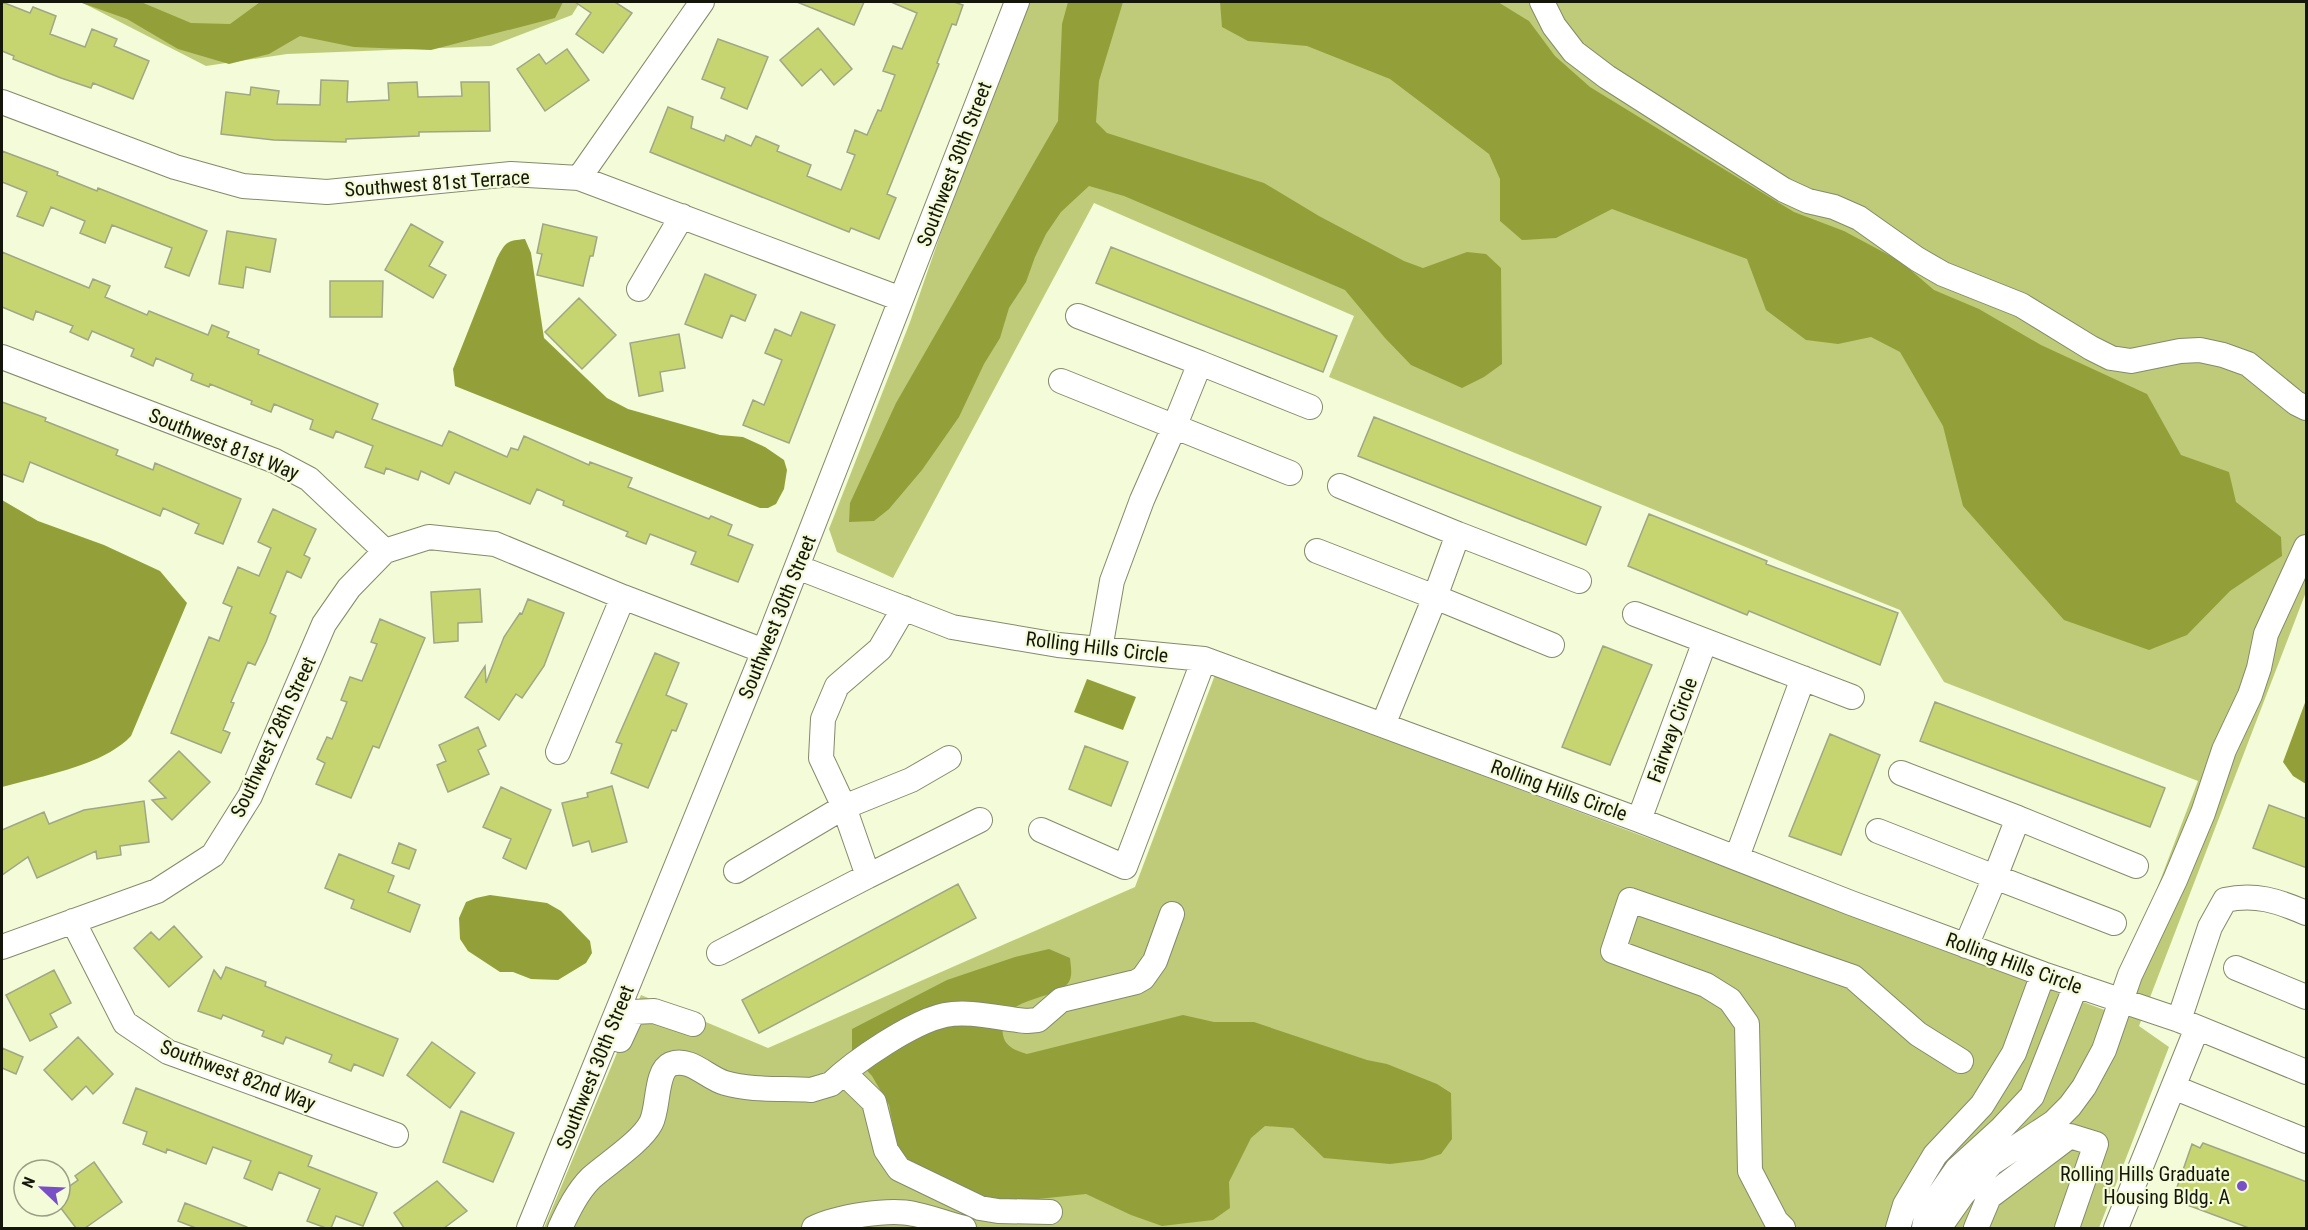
<svg xmlns="http://www.w3.org/2000/svg" width="2308" height="1230" font-family="'Roboto Condensed',sans-serif">
<style>
.green{fill:#bfcb79}
.water{fill:#93a03a}
.building{fill:#c7d571;stroke:#a0a685;stroke-width:1.5}
.lines{fill:none;stroke-linecap:round;stroke-linejoin:round}
.minor-casing{stroke:#848a6a;stroke-width:26}
.minor{stroke:#fff;stroke-width:24}
.poi-dot{fill:#794fc7;stroke:#f4fbd8;stroke-width:2}
.labels{text-anchor:middle;dominant-baseline:central;stroke-width:4.5;stroke-linejoin:round;paint-order:stroke}
.street-label{font-size:20px;fill:#15160a;stroke:#f4fbd8}
.poi-label{font-size:20px;fill:#15160a;stroke:#f4fbd8;text-anchor:end}
</style>
<rect width="100%" height="100%" fill="#f4fbd8"/>
<path class="green" d="M81,2H580L572,15L491,46L287,54L206,66Z
M1027,2H2306V592L2139,1026L2169,1047L2099,1228H544L641,995L768,1048L1135,887L1215,675L2110,1012L2198,781L1944,682L1900,610L1329,377L1354,316L1094,203L893,578L837,552L829,529L910,322L977,129Z"/>
<path class="water" d="M79,2H141L191,23L230,24L260,2H563L555,18L431,50L354,47L300,36L269,54L229,64L178,49L127,19Z
M1068,2H1123L1099,81L1096,122L1107,133L1264,183L1319,216L1404,261L1423,268L1467,252L1486,254L1501,268L1502,364L1484,377L1462,388L1411,365L1385,338L1345,290L1124,196L1089,186L1061,212L1046,234L1035,257L1026,282L1009,308L1000,338L984,364L959,417L922,470L889,509L874,521L849,522L850,503L896,403L1058,121L1062,24Z
M1220,2H1498L1529,21L1555,56L1590,87L1794,212L1844,231L1900,261L1934,290L1979,309L2041,345L2147,394L2181,455L2229,472L2236,502L2281,537L2282,556L2230,591L2187,635L2149,650L2064,620L1963,506L1943,426L1900,352L1871,337L1838,344L1806,340L1766,310L1747,259L1612,209L1556,238L1522,240L1500,221V179L1489,154L1390,79L1307,46L1248,41L1222,27Z
M525,239L531,253L544,338L607,398L628,409L720,435L743,437L765,447L784,460L787,470L784,489L776,504L768,508H760L455,386L453,369L497,258C506,241 507,241 525,239Z
M2,500L38,521L104,545L160,571L187,603L131,736C103,766 41,776 2,787Z
M1087,679L1136,697L1123,730L1074,712Z
M2306,700V784L2293,776L2283,762Z
M490,895L547,903L561,911L590,941L592,953L586,963L558,980L531,979L513,972H500L468,951L460,939L459,918L466,902L476,898Z
M1049,949L1070,958C1071,969 1074,980 1064,987C1044,1001 997,999 1003,1035C1005,1047 1017,1051 1027,1054L1183,1015L1214,1022H1254L1367,1060L1387,1064L1437,1084L1451,1093L1452,1139L1441,1154L1423,1160L1390,1164L1324,1158L1293,1128L1265,1126L1251,1138L1229,1182L1230,1208L1213,1220L1162,1226L1131,1215L1086,1194L998,1203L942,1183L898,1152L889,1105L872,1076L852,1054V1029L947,980L1015,957Z"/>
<path class="building" d="M2,2L30,13L33,7L56,16L50,34L85,47L92,29L117,39L114,46L149,61L133,99L93,83L91,88L61,78L13,59L14,56L2,51Z
M575,2H615L632,13L603,53L576,34L591,13Z
M797,2H864L854,25Z
M891,2H954L963,5L956,25L952,24L937,63L939,64L887,194L896,198L879,239L851,228L849,232L650,152L668,107L693,117L691,128L724,141L726,135L751,146L756,136L779,146L777,151L811,165L807,176L841,190L855,155L847,152L855,130L867,135L878,110L881,111L895,75L883,71L893,46L902,49L917,13Z
M818,28L852,69L834,85L821,69L802,86L780,60Z
M718,39L768,57L747,109L721,98L725,88L702,79Z
M567,49L589,80L545,111L517,69L539,54L546,64Z
M321,80L348,81L347,102L389,100L388,83L417,82L418,97L462,96L461,82H489L490,131L419,132V136L346,139V142L274,140L221,134L226,92L250,95L251,87L279,91L277,104L320,105Z
M2,151L58,172L57,175L97,191L98,188L207,231L189,276L165,267L172,248L112,225L105,243L80,233L85,221L51,207L43,226L17,216L27,192L2,182Z
M411,224L443,242L429,266L446,275L433,298L385,270Z
M543,224L597,237L593,256H590L583,286L537,275L542,254L537,253Z
M227,231L276,239L270,272L246,267L243,288L219,284Z
M1111,247L1337,336L1323,372L1096,283Z
M2,252L89,288L93,279L110,286L105,297L147,315L149,311L208,335L212,325L229,332L227,337L259,350L258,354L378,404L372,419L442,446L449,431L507,457L511,448L518,450L524,436L589,465L590,462L632,478L628,487L709,519L711,516L732,525L728,535L753,545L738,582L691,564L696,552L650,534L646,544L626,536L628,532L563,505L564,501L537,489L530,504L455,472L449,484L421,471L418,480L386,468L384,474L365,467L373,446L336,431L333,438L310,429L313,420L274,404L271,412L251,404L252,401L210,384L209,387L191,380L193,374L156,358L153,366L131,356L134,349L92,331L88,340L70,332L73,326L36,311L33,320L2,307Z
M705,274L756,295L745,321L731,315L722,338L685,324Z
M330,281H383L382,317H330Z
M579,298L616,335L582,369L545,332Z
M801,312L835,325L789,443L743,425L753,400L764,405L782,360L765,353L775,329L791,336Z
M679,334L685,368L660,372L663,391L639,396L630,343Z
M2,402L46,418L45,421L118,450L116,455L153,470L155,463L241,499L223,544L195,533L199,524L163,508L160,516L30,462L23,482L2,474Z
M1374,417L1601,507L1586,545L1358,456Z
M273,509L316,529L304,555L310,558L301,578L287,571L270,613L276,616L266,642L255,665L248,662L231,702L234,703L223,730L230,733L221,753L171,733L209,637L219,641L232,607L223,603L238,567L259,576L271,548L258,542Z
M1649,514L1767,561L1766,564L1898,613L1880,665L1749,611L1747,615L1628,566Z
M480,589L482,622L458,623V641L434,643L431,592Z
M528,599L564,613L544,666L522,698L516,694L499,720L465,697L485,666L486,683L504,637L520,613L522,614Z
M380,619L425,638L379,748L373,746L351,798L316,784L325,763L317,759L327,737L332,739L347,702L341,700L350,677L362,681L377,644L371,642Z
M1603,646L1652,665L1610,765L1562,747Z
M655,653L679,663L666,695L687,704L676,731L672,730L648,788L611,773L622,744L616,742Z
M1935,702L2165,788L2150,827L1920,741Z
M478,727L486,746L478,750L489,774L448,792L437,765L446,761L439,745Z
M1830,734L1880,755L1841,855L1789,836Z
M1085,746L1128,762L1111,806L1069,789Z
M179,751L210,782L172,820L152,800L166,798L149,781Z
M612,786L627,842L592,852L589,841L573,846L562,803L588,797L587,793Z
M501,787L551,810L526,869L503,858L511,839L483,827Z
M144,801L149,842L120,846L121,855L97,859L96,851L37,878L28,857L2,875V830L44,812L49,824L84,810Z
M2269,805L2307,819V868L2253,848Z
M399,843L416,850L409,869L392,863Z
M339,854L394,876L388,892L420,905L410,932L351,908L354,900L325,888Z
M958,884L976,918L759,1033L742,1000Z
M174,926L202,957L169,987L134,948L151,932L159,940Z
M226,967L266,982L265,986L398,1039L383,1076L354,1064L351,1071L329,1062L332,1055L286,1037L283,1044L262,1036L264,1031L223,1015L221,1019L198,1011L214,970L221,979Z
M54,970L71,1003L50,1014L57,1027L30,1041L6,995Z
M78,1037L113,1074L93,1094L86,1086L72,1100L44,1070Z
M432,1042L475,1073L450,1108L407,1075Z
M2,1048L23,1057L16,1074L2,1068Z
M136,1088L312,1156L308,1166L377,1193L363,1226L336,1216L331,1228H326L307,1221L320,1189L279,1172L272,1190L244,1178L251,1161L213,1147L206,1164L167,1149L166,1153L143,1144L147,1132L123,1123Z
M461,1111L514,1133L493,1182L443,1162Z
M2203,1143L2307,1182V1228H2249L2182,1203L2184,1191L2176,1190L2192,1144L2200,1148Z
M94,1162L122,1202L85,1228H76L60,1207V1193L78,1180L75,1176Z
M437,1181L467,1211L444,1228H404L394,1213Z
M185,1203L247,1227V1228H196L178,1221Z"/>
<g class="lines">
<defs>
<path id="minor" d="M1542,2L1554,26L1574,52L1607,77L1784,190L1808,201L1834,207L1859,218L1917,259L1943,274L2021,305L2091,348L2111,358L2131,361L2180,351L2200,350L2223,355L2248,364L2296,403L2306,408
M2,102L175,167L243,186L327,192L511,174L579,178L901,299
M579,178L702,2
M639,289L682,216
M1078,316L1200,363
M2,357L275,461L309,479L385,551
M1061,381L1290,473
M1340,486L1458,534
M1317,551L1435,597L1458,534L1579,581
M797,567L952,627L1058,645L1204,659L1639,820L1851,903L2043,974L2179,1020L2306,1072
M1635,614L1852,697
M1100,649L1112,581L1142,500L1175,425L1200,363L1310,407
M1383,725L1435,597L1552,645
M558,752L623,597
M1901,773L2018,818
M1639,820L1705,641
M1041,830L1125,867L1204,659
M1878,831L1995,877L1966,946
M1737,857L1803,678
M736,871L844,807L821,758L823,719L837,686L880,649L904,608
M868,876L980,820
M73,921L125,1023L168,1052L396,1135
M2114,923L1995,877L2018,818L2136,866
M2,947L157,891L213,855L250,796L324,624L349,588L385,551L429,537L495,544L623,597L764,651
M719,953L868,876L844,807L911,780L949,758
M2236,968L2306,997
M2179,1020L2210,927L2225,900C2255,893 2278,901 2306,913
M620,1040L633,1012L654,1011L693,1024
M844,1073L874,1102L886,1150L899,1169L980,1208L998,1211L1050,1212
M2173,1087L2306,1141
M529,1228L764,651L1017,2
M560,1228C568,1211 577,1192 591,1178C608,1163 641,1142 651,1123C659,1108 655,1071 671,1064C691,1057 707,1078 725,1083C752,1091 784,1088 811,1090L831,1084C855,1061 912,1022 945,1015C971,1010 1000,1019 1027,1021L1038,1020L1061,1000L1136,982L1143,978L1155,961L1172,914
M814,1228C836,1217 889,1208 914,1214C931,1217 947,1224 964,1228
M1783,1228L1776,1221L1750,1171L1747,1024L1730,1000L1706,985L1613,951L1630,900L1853,977L1918,1034L1961,1061
M1898,1228L1905,1205L1935,1155L1982,1105L2014,1053L2043,974
M1924,1228L1927,1212L1957,1169L2002,1128L2032,1096L2076,985
M1939,1228L1963,1194L1992,1163L2054,1122L2070,1106L2084,1087L2104,1050L2130,975L2175,880L2203,813L2224,750L2250,695L2259,668L2266,634L2306,547
M1976,1228L1989,1197L2070,1136L2096,1144L2067,1228
M2116,1228L2197,1028"/>
</defs>
<use href="#minor" class="minor-casing"/>
<use href="#minor" class="minor"/>
</g>
<circle class="poi-dot" cx="2242" cy="1186" r="6"/>
<g class="labels">
<g class="street-label">
<text transform="translate(954 164) rotate(-69)">Southwest 30th Street</text>
<text transform="translate(437 183) rotate(-4)">Southwest 81st Terrace</text>
<text transform="translate(224 444) rotate(22)">Southwest 81st Way</text>
<text transform="translate(777 617) rotate(-68)">Southwest 30th Street</text>
<text transform="translate(1097 647) rotate(7)">Rolling Hills Circle</text>
<text transform="translate(1672 730) rotate(-70)">Fairway Circle</text>
<text transform="translate(273 737) rotate(-65)">Southwest 28th Street</text>
<text transform="translate(1559 790) rotate(20)">Rolling Hills Circle</text>
<text transform="translate(2014 963) rotate(20)">Rolling Hills Circle</text>
<text transform="translate(595 1067) rotate(-68)">Southwest 30th Street</text>
<text transform="translate(238 1075) rotate(21)">Southwest 82nd Way</text>
</g>
<g class="poi-label">
<text x="2230" y="1174">Rolling Hills Graduate<tspan x="2230" dy="23">Housing Bldg. A</tspan></text>
</g>
</g>
<rect width="2308" height="1230" fill="none" stroke="#15160a" stroke-width="6"/>
<g transform="translate(42 1188) rotate(293)"><circle r="28" fill="#f4fbd8" stroke="#9b9f86" stroke-width="1.5"/>
<path d="M0-4.5L10 22L0 15L-10 22Z" fill="#794fc7"/>
<text y="-9" font-size="16" font-weight="bold" text-anchor="middle" fill="#15160a">N</text>
</g>
</svg>
